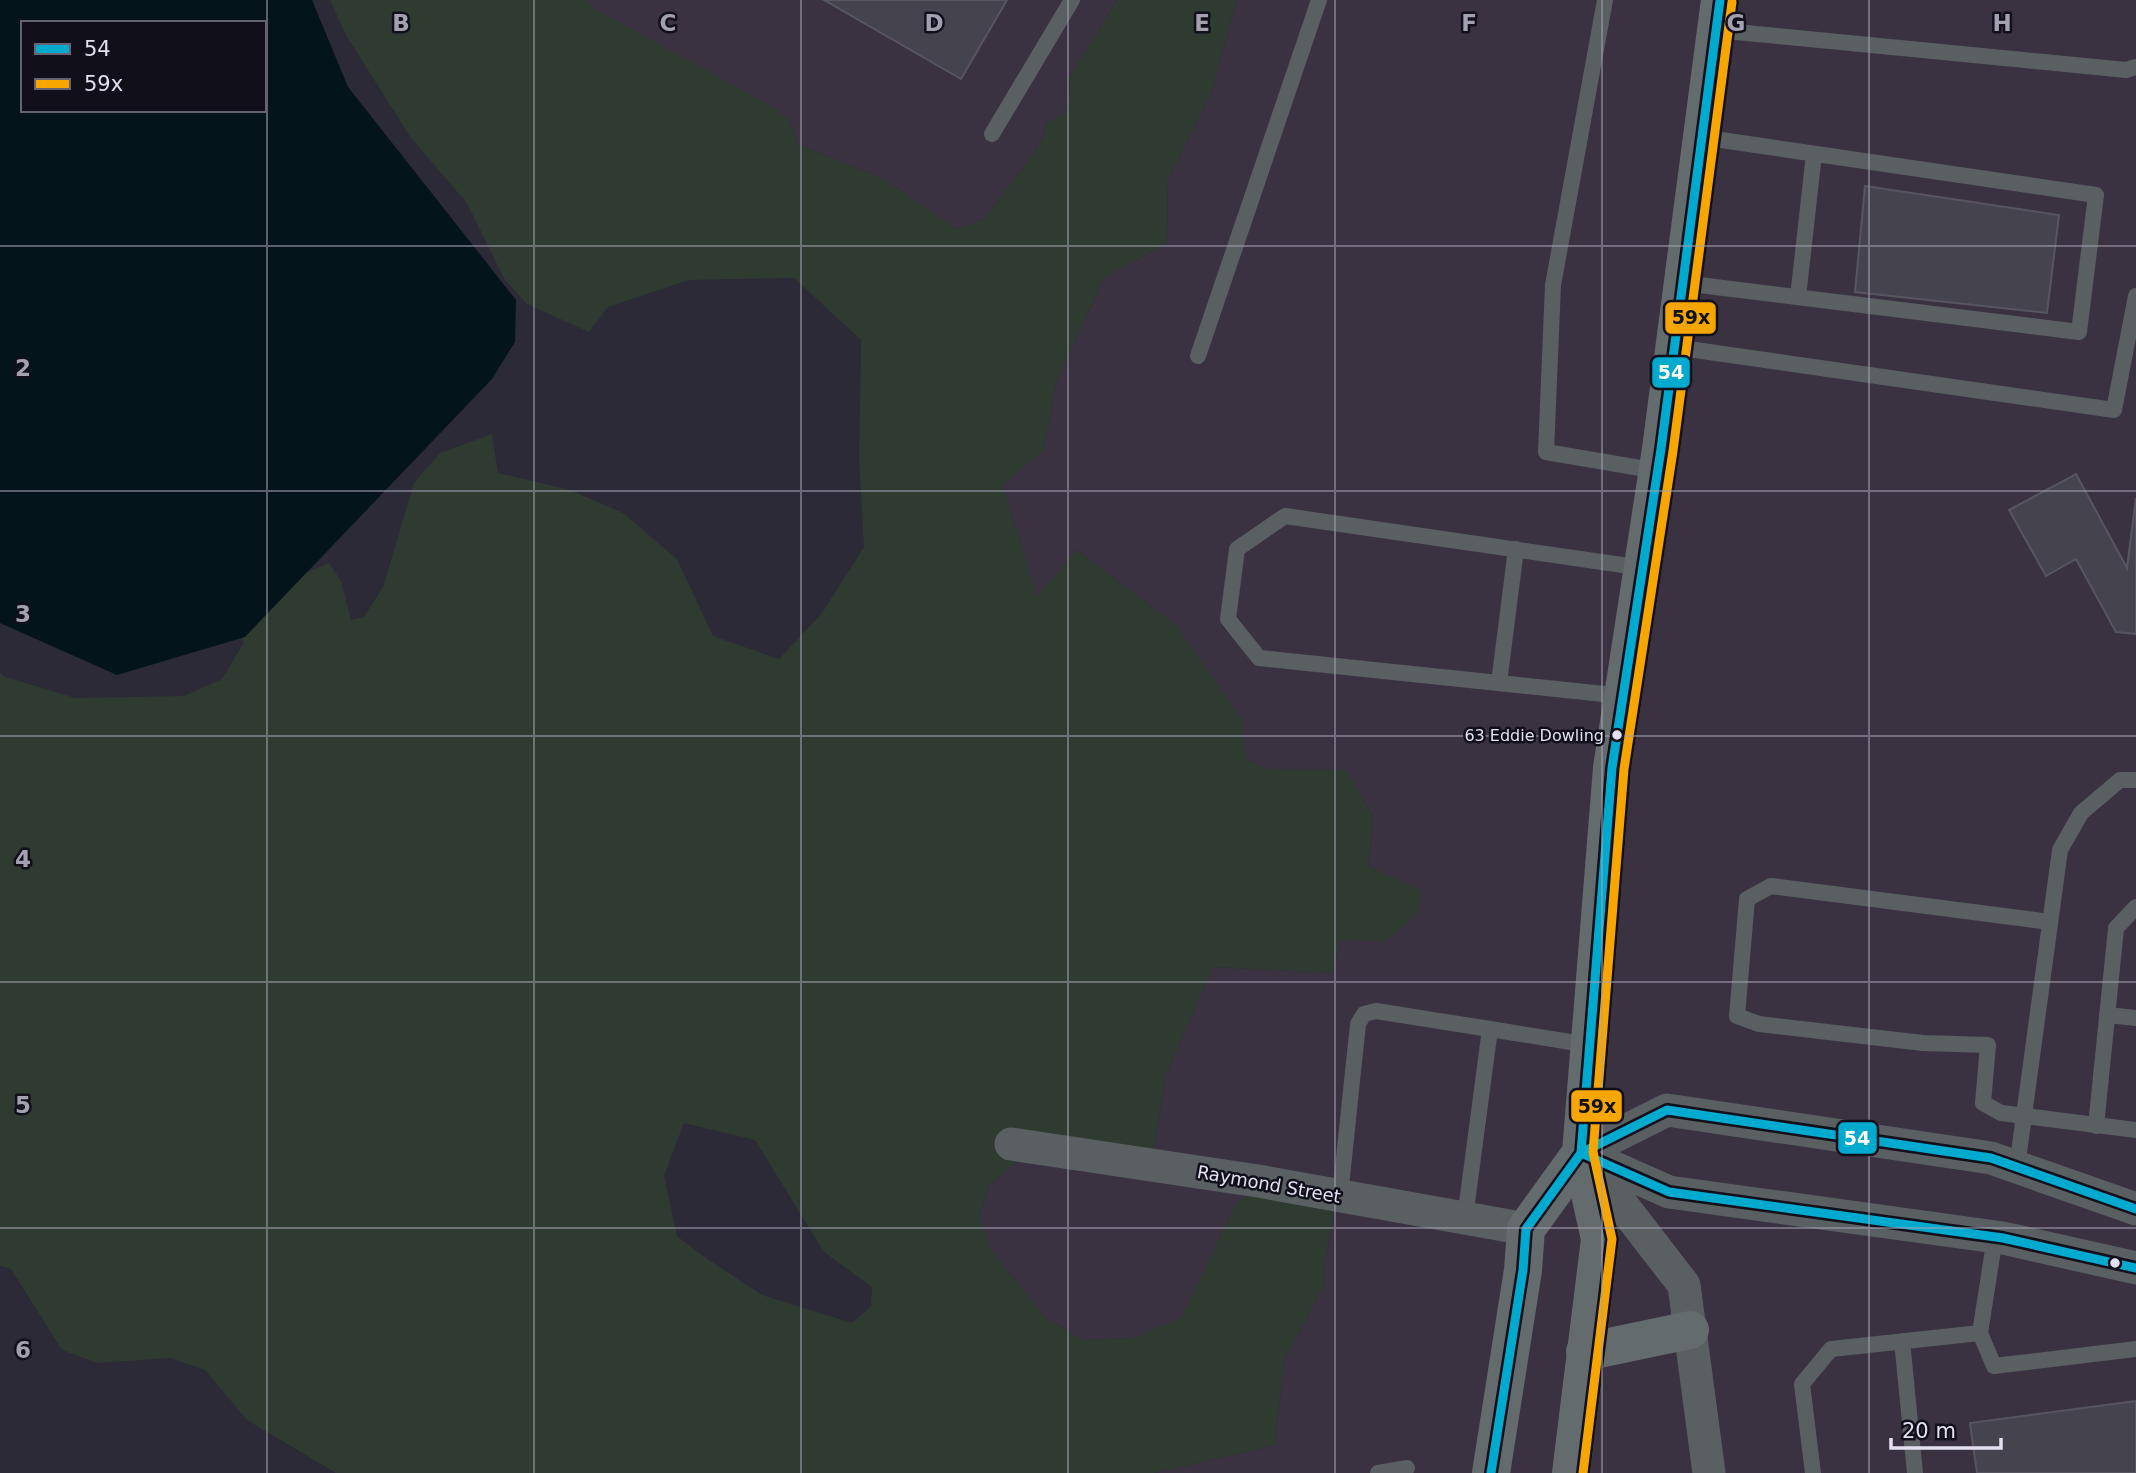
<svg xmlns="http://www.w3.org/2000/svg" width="2136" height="1473" font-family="'DejaVu Sans',sans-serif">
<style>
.commercial{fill:#3a3241}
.green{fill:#2f3a30;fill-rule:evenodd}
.water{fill:#04141b;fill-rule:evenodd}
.building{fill:#45444e;stroke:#575560;stroke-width:2}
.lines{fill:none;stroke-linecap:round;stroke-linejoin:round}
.service{stroke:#5a5f62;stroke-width:16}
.minor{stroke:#5a5f62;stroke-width:33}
.primary{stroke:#646b6d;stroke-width:38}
.bus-1-casing{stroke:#110f1a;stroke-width:14}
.bus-2-casing{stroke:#110f1a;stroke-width:14}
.bus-1{stroke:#00a9ce;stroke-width:9}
.bus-2{stroke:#f7a600;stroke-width:9}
.grid{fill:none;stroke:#a3a1b0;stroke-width:2;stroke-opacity:0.55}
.bus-dot{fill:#e3e1f1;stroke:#110f1a;stroke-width:2.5}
.labels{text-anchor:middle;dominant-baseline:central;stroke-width:5;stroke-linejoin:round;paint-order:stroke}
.bus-label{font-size:16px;fill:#e3e1f1;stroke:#110f1a;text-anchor:end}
.street-label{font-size:18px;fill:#e3e1f1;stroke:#110f1a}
.grid-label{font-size:23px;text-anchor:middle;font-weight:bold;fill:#a3a1b0;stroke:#110f1a;stroke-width:5;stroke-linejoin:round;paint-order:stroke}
.line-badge{stroke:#110f1a;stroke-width:2.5}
.badge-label{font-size:19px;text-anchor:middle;font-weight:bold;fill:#fff}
.pale-badge-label{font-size:19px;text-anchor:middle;font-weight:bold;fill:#111}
</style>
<rect width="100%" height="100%" fill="#2c2a36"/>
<path class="commercial" d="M587,0H1117L1069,78L1070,96L1064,114L1047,122L1042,139L1031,157L984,219L957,229L884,179L798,144L790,122L597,10Z
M1237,0H2136V1473H1154L1275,1445L1284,1361L1325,1283L1324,1267L1337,1197L1235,1205L1181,1319L1133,1338L1083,1340L1045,1317L992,1251L980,1216L988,1186L1018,1162L1058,1152L1153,1159L1165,1077L1213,967L1332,973L1341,940L1422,891L1368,866L1373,817L1347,770L1269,769L1247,760L1240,718L1176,625L1077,550L1037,597L1003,485L1044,450L1056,383L1104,278L1167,243L1168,180L1212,91Z"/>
<path class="green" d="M330,0H587L597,10L777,109L790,122L798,144L884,179L957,229L984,219L1031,157L1042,139L1047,122L1064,114L1070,96L1069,78L1117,0H1237L1212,91L1168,180L1167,243L1104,278L1056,383L1044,450L1003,485L1037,596L1077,550L1176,625L1241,718L1247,760L1269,769L1347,770L1373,817L1368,866L1423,891L1415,917L1386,941L1341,940L1332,973L1213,967L1165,1077L1153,1159L1058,1152L1018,1162L988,1186L980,1216L992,1251L1045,1317L1083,1340L1133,1338L1181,1318L1235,1205L1267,1182L1337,1197L1324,1267L1325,1283L1284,1361L1275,1445L1154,1473H336L247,1420L205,1370L170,1358L97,1363L62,1350L11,1269L0,1266V673L3,676L75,698L184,696L222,679L243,644L241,615L261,591L329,563L341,581L351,620L364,617L383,587L414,483L440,453L492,434L498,473L570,490L623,513L677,559L713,636L779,659L822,613L864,547L859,459L861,340L794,278L689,280L608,307L589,332L527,304L505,280L467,203L411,138L346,35ZM684,1123L755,1140L824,1252L872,1287L871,1306L852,1323L762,1295L703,1256L677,1236L664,1176Z"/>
<path class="water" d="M0,0H312L348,87L516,300L515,342L492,379L245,637L117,675L0,623ZM23,23H264V110H23Z"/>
<path class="building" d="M824,0H1007L961,79Z
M1865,186L2059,215L2047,313L1855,292Z
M2076,474L2127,568L2136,498V634L2116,632L2076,559L2046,576L2009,510Z
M2136,1401V1473H1977L1970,1423Z"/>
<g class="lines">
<path class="service" d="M1605,0L1553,285L1546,452L1658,471
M1716,30L2126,70L2136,67
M992,134L1072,0
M1683,283L2079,332L2096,195L1701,137
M1798,297L1814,154
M1674,347L2114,410L2136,296
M1198,356L1319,0
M1499,683L1516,549
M1623,696L1259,658L1228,619L1237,549L1285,516L1643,568
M2050,922L1771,886L1747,899L1737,1016L1759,1024L1923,1043L1988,1045L1983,1103L2001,1113L2136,1130
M2107,1015L2136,1018
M2096,1126L2116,928L2136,907
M2017,1167L2060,850L2081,813L2120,780H2136
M1340,1196L1358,1024L1364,1014L1376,1011L1490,1029
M1465,1218L1490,1029L1589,1045
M1980,1333L1994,1366L2136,1349
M1902,1341L1915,1473
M1378,1473L1407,1468
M1813,1473L1802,1384L1831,1349L1980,1333L1995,1237"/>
<path class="minor" d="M1011,1144L1258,1181L1526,1229
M1581,1153L1667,1110L1991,1158L2136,1209
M1581,1153L1669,1192L2003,1238L2136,1268
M1585,1157L1684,1285L1709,1473"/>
<path class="primary" d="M1585,1352L1690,1330
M1491,1473L1523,1270L1526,1229L1581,1153
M1571,1473L1600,1239L1581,1153L1612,768L1661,449L1720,0"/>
<defs>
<path id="bus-1" d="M1581,1153L1667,1110L1991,1158L2136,1209
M1581,1153L1669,1192L2003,1238L2136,1268
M1491,1473L1523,1270L1526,1229L1581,1153L1612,768L1661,449L1720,0"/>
<path id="bus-2" d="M1583,1473L1612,1239L1593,1152L1624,769L1673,451L1732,2"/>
</defs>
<use href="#bus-1" class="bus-1-casing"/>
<use href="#bus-2" class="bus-2-casing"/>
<use href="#bus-1" class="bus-1"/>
<use href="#bus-2" class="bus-2"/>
</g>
<path class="grid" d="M267,0V1473M534,0V1473M801,0V1473M1068,0V1473M1335,0V1473M1602,0V1473M1869,0V1473M0,246H2136M0,491H2136M0,736H2136M0,982H2136M0,1228H2136"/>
<g class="bus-dot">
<circle cx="1617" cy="735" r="6"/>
<circle cx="2115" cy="1263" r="6"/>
</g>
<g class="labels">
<g class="bus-label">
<text x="1604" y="735">63 Eddie Dowling</text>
</g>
<g class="street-label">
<text transform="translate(1269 1184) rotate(10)">Raymond Street</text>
</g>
</g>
<g class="grid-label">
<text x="401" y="31">B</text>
<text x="668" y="31">C</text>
<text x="934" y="31">D</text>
<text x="1202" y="31">E</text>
<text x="1469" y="31">F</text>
<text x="1736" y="31">G</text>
<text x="2002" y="31">H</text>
<text x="23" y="376">2</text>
<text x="23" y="622">3</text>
<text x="23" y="867">4</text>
<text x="23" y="1113">5</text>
<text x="23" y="1358">6</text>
</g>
<g class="line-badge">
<rect x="1664" y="301" width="53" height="34" rx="7" fill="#f7a600"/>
<rect x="1651" y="356" width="40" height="33" rx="7" fill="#00a9ce"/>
<rect x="1570" y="1089" width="53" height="34" rx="7" fill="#f7a600"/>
<rect x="1837" y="1121" width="41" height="34" rx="7" fill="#00a9ce"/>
</g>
<g class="badge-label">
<text x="1671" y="379">54</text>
<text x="1857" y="1145">54</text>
</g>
<g class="pale-badge-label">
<text x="1691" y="324">59x</text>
<text x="1597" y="1113">59x</text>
</g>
<rect x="21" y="21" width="245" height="91" fill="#110f1a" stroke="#656370" stroke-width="2"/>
<rect x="35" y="44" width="35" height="10" fill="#00a9ce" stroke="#656370" stroke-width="2"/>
<text x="84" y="56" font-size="21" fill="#e3e1f1">54</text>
<rect x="35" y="79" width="35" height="10" fill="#f7a600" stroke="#656370" stroke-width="2"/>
<text x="84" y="91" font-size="21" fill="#e3e1f1">59x</text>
<path d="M1891 1438v10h110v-10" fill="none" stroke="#e3e1f1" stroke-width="3.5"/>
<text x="1902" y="1438" font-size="21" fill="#e3e1f1" stroke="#110f1a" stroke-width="5" paint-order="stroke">20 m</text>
</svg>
